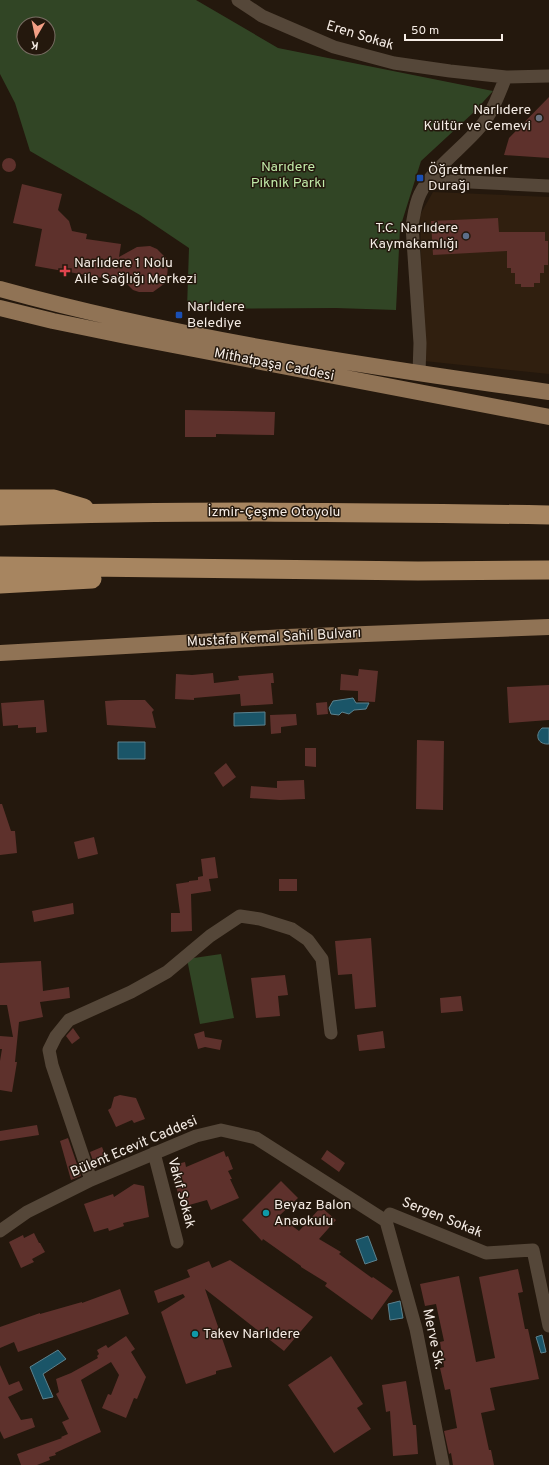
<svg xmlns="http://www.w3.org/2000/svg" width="549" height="1465" font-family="Overpass,sans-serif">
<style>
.built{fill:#301f0f}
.green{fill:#314525;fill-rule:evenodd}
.water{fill:#1a5568;stroke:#5c828e}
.building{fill:#5e312c}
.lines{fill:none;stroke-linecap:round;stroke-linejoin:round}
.minor{stroke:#554739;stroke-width:13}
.major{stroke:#907355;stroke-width:16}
.highway{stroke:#a78560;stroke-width:19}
.worship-dot{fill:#6b7280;stroke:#24180d;stroke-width:1.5}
.transit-dot{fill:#1a4fb4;stroke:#24180d;stroke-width:1.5}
.service-dot{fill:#5c6f8a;stroke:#24180d;stroke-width:1.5}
.health-dot{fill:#e0444e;stroke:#24180d;stroke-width:1.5}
.culture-dot{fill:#0f9aa8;stroke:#24180d;stroke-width:1.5}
.labels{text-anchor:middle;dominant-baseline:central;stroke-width:3;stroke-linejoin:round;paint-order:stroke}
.street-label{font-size:14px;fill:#f5ece5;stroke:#24180d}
.poi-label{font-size:14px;fill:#f5ece5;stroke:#24180d;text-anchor:start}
.park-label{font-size:14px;fill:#c0e9a8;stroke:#24180d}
</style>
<rect width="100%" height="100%" fill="#24180d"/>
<path class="built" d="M433,192L549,197V374L424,361L420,215Z"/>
<path class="green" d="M0,0H196L278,48L493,91L474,112L421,161L400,228L396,310L336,308L187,309L189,248L140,215L30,151L15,103L0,74ZM24,24H48V48H24Z
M221,954L234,1018L200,1024L187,959Z"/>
<path class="water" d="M353,698L356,703H369L366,709L354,710L349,714L342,712L339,715L331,714L329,708L333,701Z
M265,712V725L234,726V713Z
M542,728H549V744C538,745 534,735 542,728Z
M118,742H145V759H118Z
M368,1236L377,1260L365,1264L356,1240Z
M400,1301L403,1318L390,1320L388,1304Z
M542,1335L546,1352L541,1353L536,1337Z
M58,1350L66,1359L43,1374L53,1397L43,1399L30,1367Z"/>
<path class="building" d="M549,97V158L504,155L509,138Z
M2 165a7 7 0 1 1 14 0a7 7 0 1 1-14 0Z
M22,184L62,194L58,210L69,221L72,231L87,234L86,239L121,244L119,257L137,247L150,246L157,249L166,258L168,265L167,278L164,284L153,292H139L133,290L125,282L35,266L42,229L13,223Z
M498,218L499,232H545V241H548V265H544V273H540V283H534V287H521V284H515V273H511V268H507V251L433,255L431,221Z
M185,410L275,412L274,435L216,434V437H185Z
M359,669L378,671L375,702L358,701V691L340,690L341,674L358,676Z
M213,673L214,683L239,680L238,676L273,673L274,683H271L273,704L241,706L240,694L194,698V700L175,699L176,674L192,675Z
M549,685V720L509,723L507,687Z
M44,700L47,732L36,733V727L18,728V725L3,726L1,703Z
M120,700H145L154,710L152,712L156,728L107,725L105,701Z
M327,702L328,714L317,715L316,703Z
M296,714L297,725L281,727V733L271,734L270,715Z
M417,740L444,741L443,810L416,809Z
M305,748H316V767L305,766Z
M226,763L236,777L223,787L214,773Z
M304,780L305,799L280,800L250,798L251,786L277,788V781Z
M0,804H2L11,831H15L17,853L0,855Z
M94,837L98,854L78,859L74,842Z
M215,857L218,878L209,879L211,891L191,894L192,931L171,932V913H180L176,884L189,882V881L198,880V877L203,876L201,859Z
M279,879H297V891H279Z
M73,903L74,914L34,922L32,911Z
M371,938L376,1007L355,1009L352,974L338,975L335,941Z
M41,961L43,991L69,987L70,998L40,1002L43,1017L19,1022L15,1062H17L12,1092L0,1090V1061L2,1049H0V1036L13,1037L7,1005H0V963Z
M285,975L288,995L278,996L280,1016L256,1018L251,978Z
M461,996L463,1011L441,1013L440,998Z
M73,1028L80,1038L72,1044L66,1036Z
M204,1031L205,1037L222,1040L220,1050L205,1047L198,1049L194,1034Z
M383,1031L385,1048L359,1051L357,1035Z
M120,1095L136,1098L145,1119L134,1123L132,1120L116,1127L108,1110L111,1108L114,1097Z
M37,1125L39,1135L0,1141V1131Z
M68,1138L81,1176L71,1180L60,1141Z
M102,1147L107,1160L94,1164L90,1152Z
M327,1150L345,1163L339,1172L321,1159Z
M224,1151L226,1157L228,1156L233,1169L228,1171L232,1179H230L239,1198L211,1210L207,1200L182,1207L170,1166L185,1162L186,1167Z
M281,1181L298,1198L279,1216L299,1231L321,1207L336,1220L319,1239L341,1252L339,1254L372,1278L373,1277L393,1291L372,1320L325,1286L327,1283L301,1267V1266L263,1239L262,1241L242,1220Z
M134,1184L144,1186L149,1217L123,1223L124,1226L109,1231L108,1228L94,1232L84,1204L113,1194L114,1197Z
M34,1233L39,1243H40L45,1252L32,1259L34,1262L21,1268L9,1242L23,1235L24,1238Z
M230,1260L313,1317L284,1351L205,1289L232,1367L216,1371V1374L186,1384L161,1312L185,1297L183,1294L158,1303L154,1291L190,1277L187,1270L209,1261L212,1268Z
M518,1269L523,1292L518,1293L525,1329H528L539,1379L490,1388L495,1410L481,1413L489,1450H491L494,1465H453L451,1453L449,1454L444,1431L457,1428L450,1389L445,1390L440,1368L444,1367L440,1342L444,1341L436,1304L425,1306L420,1284L459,1276L476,1362L495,1358L479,1277Z
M120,1289L129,1314L18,1352L14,1342L0,1348V1327L40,1313V1314L82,1302V1303Z
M126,1336L135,1349L131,1352L146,1377L137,1399L134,1398L126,1418L102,1408L108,1394L111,1395L119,1375L111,1362L81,1380L101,1432L55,1453L56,1455L49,1457L50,1460L37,1465H21L17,1454L62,1438L61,1437L68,1434L62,1422L69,1419L56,1394L59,1392L56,1379L71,1373L98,1358L97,1356L99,1354L97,1350L106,1345L108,1348Z
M331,1356L363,1404L357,1408L371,1429L334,1453L288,1385Z
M0,1365L9,1385L19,1381L23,1390L8,1397L21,1420L32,1418L35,1427L4,1439L0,1431Z
M406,1381L413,1425H416L418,1454L393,1456L390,1411L386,1412L382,1385Z"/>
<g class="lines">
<path class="minor" d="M238,0L262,16L334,47L394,63L450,71L506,77L549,76
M429,180L549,186
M419,373L420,343L412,226C414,215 415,204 420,194C431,170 464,147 481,126C493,112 499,93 506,77
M154,1153L177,1242
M91,1180L52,1065L49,1050L56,1036L69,1020L131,992L167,972L210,936L240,916L260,919L292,929L308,940L322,959L331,1033
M386,1221L416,1329L443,1465
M386,1221L390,1214L486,1253L533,1250L549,1326
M0,1231L27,1212L91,1180L196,1136L221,1130L256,1138L386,1221"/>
<path class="major" d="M0,289C180,339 365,366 549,392
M0,308L53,321L126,336L549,417
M0,653L287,637L549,627"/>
<path class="highway" d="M0,499H54L84,508
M0,516C183,510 366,512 549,515
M0,566L418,571L549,570
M0,584L92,579"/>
</g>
<circle class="worship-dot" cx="539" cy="118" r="4"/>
<g class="transit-dot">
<rect x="416" y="174" width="8" height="8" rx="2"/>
<rect x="175" y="311" width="8" height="8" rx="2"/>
</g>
<circle class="service-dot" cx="466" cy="236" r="4"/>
<path class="health-dot" d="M63 265h4v4h4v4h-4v4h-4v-4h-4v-4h4z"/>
<g class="culture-dot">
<circle cx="266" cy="1213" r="4"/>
<circle cx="195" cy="1334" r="4"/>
</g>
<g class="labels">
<g class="street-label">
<text transform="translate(360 36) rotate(17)">Eren Sokak</text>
<text transform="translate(274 365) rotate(11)">Mithatpaşa Caddesi</text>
<text x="274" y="512">İzmir-Çeşme Otoyolu</text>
<text transform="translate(274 638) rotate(-3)">Mustafa Kemal Sahil Bulvarı</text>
<text transform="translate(134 1147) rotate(-23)">Bülent Ecevit Caddesi</text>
<text transform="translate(181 1193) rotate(75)">Vakıf Sokak</text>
<text transform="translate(442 1218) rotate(22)">Sergen Sokak</text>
<text transform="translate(433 1339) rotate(78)">Merve Sk.</text>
</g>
<g class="poi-label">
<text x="531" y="110" text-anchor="end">Narlıdere<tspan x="531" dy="16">Kültür ve Cemevi</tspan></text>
<text x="428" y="170">Öğretmenler<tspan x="428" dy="16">Durağı</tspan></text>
<text x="458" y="228" text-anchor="end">T.C. Narlıdere<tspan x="458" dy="16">Kaymakamlığı</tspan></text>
<text x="74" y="263">Narlıdere 1 Nolu<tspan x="74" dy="16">Aile Sağlığı Merkezi</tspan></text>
<text x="187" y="307">Narlıdere<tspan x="187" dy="16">Belediye</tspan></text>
<text x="274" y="1205">Beyaz Balon<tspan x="274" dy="16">Anaokulu</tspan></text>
<text x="203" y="1334">Takev Narlıdere</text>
</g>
<g class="park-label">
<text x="288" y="167">Narıdere<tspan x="288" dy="16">Piknik Parkı</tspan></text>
</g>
</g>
<g transform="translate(36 36) rotate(189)"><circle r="19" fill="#24180d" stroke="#786d63"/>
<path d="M0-3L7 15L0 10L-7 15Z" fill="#f39f85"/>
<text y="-6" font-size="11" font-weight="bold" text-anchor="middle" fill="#f5ece5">K</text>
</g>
<path d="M405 34v6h97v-6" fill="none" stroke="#f5ece5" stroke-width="2"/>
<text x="411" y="34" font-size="12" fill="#f5ece5" stroke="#24180d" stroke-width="3" paint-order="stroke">50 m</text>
</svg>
